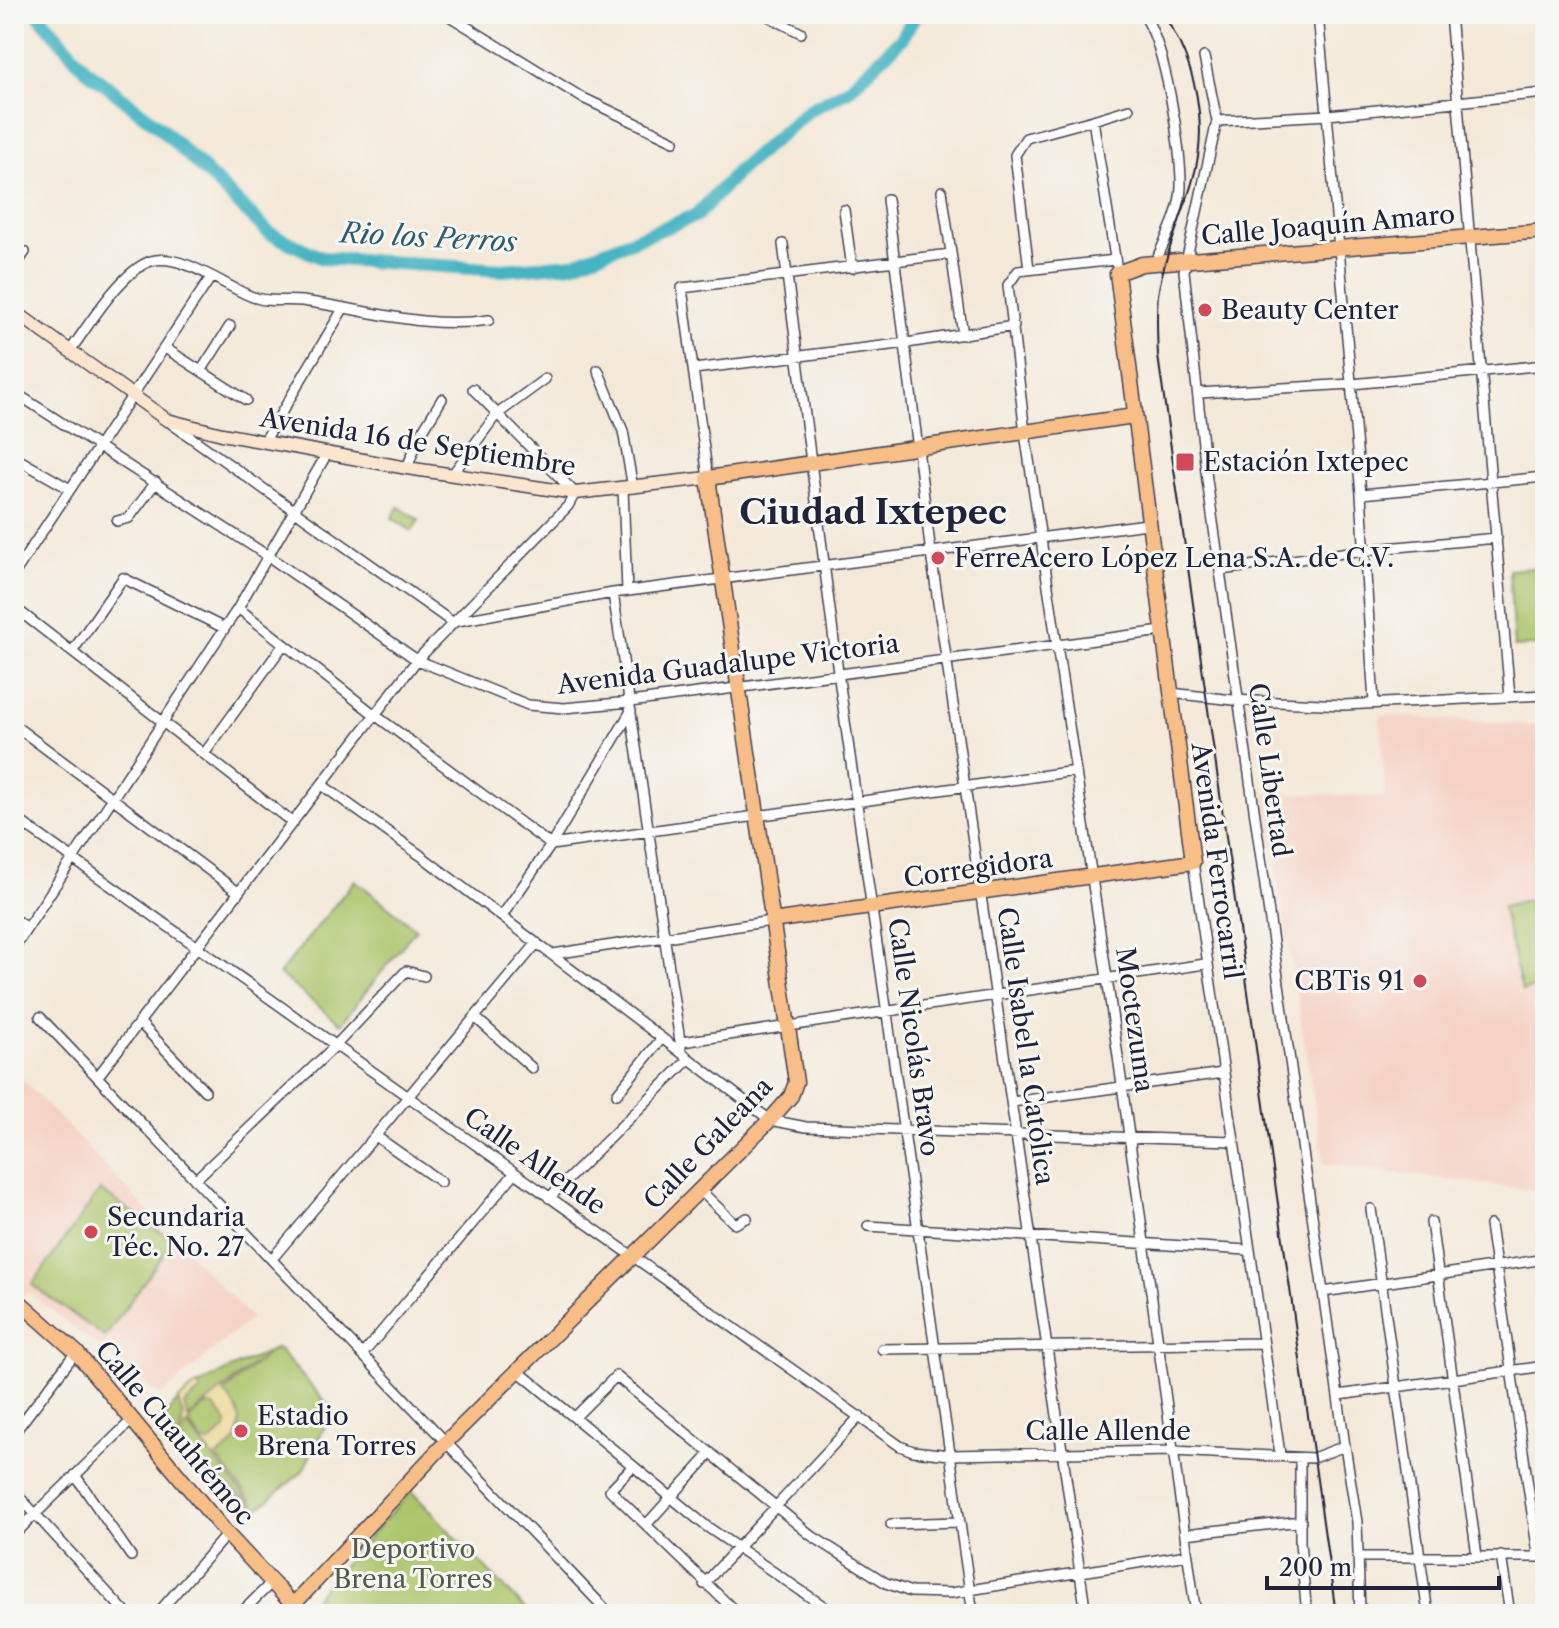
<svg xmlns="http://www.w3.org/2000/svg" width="1559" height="1628" font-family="'Libre Caslon Text',serif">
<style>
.built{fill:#f6d2c5}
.green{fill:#acc56b;stroke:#677453;stroke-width:2}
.sand{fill:#eeda9e;stroke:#887e6c;stroke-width:2;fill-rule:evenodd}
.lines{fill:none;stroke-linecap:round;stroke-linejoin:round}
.river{stroke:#46b4c2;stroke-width:14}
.street-casing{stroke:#424053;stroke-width:12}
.secondary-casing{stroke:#424053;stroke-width:15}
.primary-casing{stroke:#424053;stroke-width:17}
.street{stroke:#fff;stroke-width:9}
.secondary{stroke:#fce5cf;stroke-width:12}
.primary{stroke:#f7be88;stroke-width:14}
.rail{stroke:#22223b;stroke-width:2}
.poi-dot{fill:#d1495b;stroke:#f6f6f2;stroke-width:3}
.labels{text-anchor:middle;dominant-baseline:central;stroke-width:6;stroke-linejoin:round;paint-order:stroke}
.street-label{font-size:26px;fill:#22223b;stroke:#f6f6f2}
.poi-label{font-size:26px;fill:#22223b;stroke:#f6f6f2;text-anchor:start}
.park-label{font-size:26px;fill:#525b4c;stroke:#f6f6f2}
.water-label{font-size:28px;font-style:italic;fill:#305c71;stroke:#f6f6f2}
.district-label{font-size:34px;font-weight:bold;fill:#22223b;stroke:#f6f6f2}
</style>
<rect width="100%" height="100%" fill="#f6f6f2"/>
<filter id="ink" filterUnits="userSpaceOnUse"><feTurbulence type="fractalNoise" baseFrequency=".0125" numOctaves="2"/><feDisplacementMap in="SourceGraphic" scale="16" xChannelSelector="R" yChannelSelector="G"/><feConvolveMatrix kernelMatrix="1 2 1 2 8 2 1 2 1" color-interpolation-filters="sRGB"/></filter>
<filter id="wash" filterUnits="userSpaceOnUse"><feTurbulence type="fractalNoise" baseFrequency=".006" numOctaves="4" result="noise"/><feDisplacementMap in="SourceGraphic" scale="32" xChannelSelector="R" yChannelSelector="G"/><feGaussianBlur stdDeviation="1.8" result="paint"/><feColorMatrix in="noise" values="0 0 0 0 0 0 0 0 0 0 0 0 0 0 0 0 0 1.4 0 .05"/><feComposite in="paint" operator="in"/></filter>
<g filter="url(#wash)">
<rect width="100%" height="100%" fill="#f4e9d9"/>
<path class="built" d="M1380,715L1545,726V1192L1324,1164L1264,792L1385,797Z
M14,1071L251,1318L161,1396L28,1292L24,1296L14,1288Z"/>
<path class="green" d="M399,507L419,520L412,531L392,518Z
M1545,567V645L1514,647L1509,570Z
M355,880L416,929L340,1024L279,974Z
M1545,897V985L1522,991L1502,907Z
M100,1190L173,1241L105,1337L32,1285Z
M277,1348L333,1410L302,1472L255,1511C230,1491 170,1454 165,1421C173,1388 246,1363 277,1348Z
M411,1491L530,1614H317L308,1605Z"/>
<path class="sand" d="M269,1352L224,1392C246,1414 246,1440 217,1457L258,1509L255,1511L190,1459L175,1441L179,1437L183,1417L178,1401L197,1385L201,1391L184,1405L188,1418ZM207,1405L214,1406L227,1423L226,1429L209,1443L203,1442L189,1424V1419ZM185,1426H188L253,1506L194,1458L181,1439Z"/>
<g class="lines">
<path class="river" d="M38,14L85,69L156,124L269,233L322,258L502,270L572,264L697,215L740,169L809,110L848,90L902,38L916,14"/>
</g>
</g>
<g filter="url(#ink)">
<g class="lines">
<defs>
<path id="street" d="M446,14L581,97L674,141
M764,14L801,33
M1143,14C1165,42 1182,151 1181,187C1180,214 1165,239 1155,263
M1318,14L1361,494L1374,703
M1450,14L1510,697
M1093,120L1129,109
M1217,121L1328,115L1545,93
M942,191L963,335
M887,199L931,554L1086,1614
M844,210L852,268
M783,244L838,672L973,1614
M1115,260L1018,271L1008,285L1025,433L1107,978L1196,1614
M14,268L25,252
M1029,269L1015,155L1026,138L1093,120L1116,264
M165,348L246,400
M70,351C88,326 122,270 151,261C181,252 226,287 253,297C268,303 286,299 302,301C365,309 425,330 489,320
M694,369L907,343L1014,326
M598,370L623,431L633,488
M201,371L230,326
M14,392L268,556L417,660L528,705L564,708L630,702L1162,631
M1199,393L1352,384L1545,365
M172,424L452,622L613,593L1147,524
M264,442L343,309
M14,457L70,489
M407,468L419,437L442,399
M452,475L496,415L545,379
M708,478L682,288L950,254
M623,489L627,591
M1361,494L1545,477
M117,521L129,518L156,482
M1221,570L1364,550L1497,538
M14,574L211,277
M613,593L681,1048
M14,607L293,823
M238,608L375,715L551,845L1075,771
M72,652L123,578L224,628
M1171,693L1233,700L1344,705L1545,695
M14,725L238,892
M204,754L284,644
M322,785L420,855L770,1120L806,1127L1232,1141
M14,817L900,1446L913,1451L950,1455L1173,1451L1313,1458L1345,1446L1207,480L1184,271L1217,121L1204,57
M1193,862L1280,1454
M502,916L551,845L631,711
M14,919L27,928
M14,948L238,608L328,452
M553,954L771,921
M40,1017L610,1614
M476,1018L532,1068
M139,1022L205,1091
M682,1042L1205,964
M98,1076L417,660L568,506L575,493L473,389
M617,1094L662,1038
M1012,1102L1223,1073
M377,1137L441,1182
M195,1180L335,1046L406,971L424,976
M699,1189L735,1224L747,1218
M549,1198L689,1059
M1371,1209L1428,1614
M1431,1222L1477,1556
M1490,1225L1538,1554
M868,1226L1247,1250
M272,1259L537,943
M1323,1292L1545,1259
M14,1325L27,1308
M882,1349L1261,1343
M362,1355L514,1174
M518,1371L706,1526L835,1614
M1339,1395L1545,1366
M575,1417L616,1376L812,1536L886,1583L911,1592L951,1593L1187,1555
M14,1433L76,1352
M1345,1446L1357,1522L1360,1614
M1300,1458V1543L1307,1614
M633,1466L610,1490L738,1614
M75,1475L131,1556
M14,1491L127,1614
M891,1524L959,1522
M646,1525L711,1453
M1185,1534L1301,1521
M14,1535L133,1419
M1501,1556L1510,1614
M1360,1557H1545
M704,1584L860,1416
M157,1614L227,1534
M240,1614L271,1583
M285,1614L293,1605L302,1614"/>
<path id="secondary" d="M14,311L167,420L222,434L407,468L575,493L708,478"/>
<path id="primary" d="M771,921L1193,862L1117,273L1142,264L1545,231
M14,1297L76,1352L227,1534L293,1605L446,1442L770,1120L791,1096L796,1082L708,478L1134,416"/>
</defs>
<use href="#street" class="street-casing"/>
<use href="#secondary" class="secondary-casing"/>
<use href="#primary" class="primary-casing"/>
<use href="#street" class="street"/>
<use href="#secondary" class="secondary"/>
<use href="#primary" class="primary"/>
<path class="rail" d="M1163,14C1196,64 1210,125 1192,183C1181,220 1164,256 1158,295C1156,315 1157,335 1158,356L1336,1614"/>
</g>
</g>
<g class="poi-dot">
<circle cx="1205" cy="310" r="8"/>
<rect x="1175" y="452" width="20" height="20" rx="4"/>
<circle cx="938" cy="558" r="8"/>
<circle cx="1420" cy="981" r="8"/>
<circle cx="91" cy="1232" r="8"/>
<circle cx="241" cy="1431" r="8"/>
</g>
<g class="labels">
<g class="street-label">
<text transform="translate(1328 225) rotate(-5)">Calle Joaquín Amaro</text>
<text transform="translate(418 442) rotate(9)">Avenida 16 de Septiembre</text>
<text transform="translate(728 664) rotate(-7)">Avenida Guadalupe Victoria</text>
<text transform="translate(1270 770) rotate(82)">Calle Libertad</text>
<text transform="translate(1217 861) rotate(82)">Avenida Ferrocarril</text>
<text transform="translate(978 868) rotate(-8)">Corregidora</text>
<text transform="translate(1135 1020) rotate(82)">Moctezuma</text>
<text transform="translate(914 1037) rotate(82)">Calle Nicolás Bravo</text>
<text transform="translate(1026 1046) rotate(82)">Calle Isabel la Católica</text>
<text transform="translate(708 1143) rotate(-46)">Calle Galeana</text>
<text transform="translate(535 1161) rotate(35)">Calle Allende</text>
<text x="1108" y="1431">Calle Allende</text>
<text transform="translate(175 1433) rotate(50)">Calle Cuauhtémoc</text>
</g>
<g class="poi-label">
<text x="1221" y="310">Beauty Center</text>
<text x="1203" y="462">Estación Ixtepec</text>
<text x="954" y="558">FerreAcero López Lena S.A. de C.V.</text>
<text x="1404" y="981" text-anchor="end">CBTis 91</text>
<text x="107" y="1217">Secundaria<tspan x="107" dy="30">Téc. No. 27</tspan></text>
<text x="257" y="1416">Estadio<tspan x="257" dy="30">Brena Torres</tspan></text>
</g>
<g class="park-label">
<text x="413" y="1549">Deportivo<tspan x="413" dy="30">Brena Torres</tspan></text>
</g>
<g class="water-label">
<text transform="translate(429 237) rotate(3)">Rio los Perros</text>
</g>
<g class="district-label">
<text x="873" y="512">Ciudad Ixtepec</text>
</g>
</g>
<rect width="1559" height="1628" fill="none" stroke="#f6f6f2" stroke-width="48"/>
<path d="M1267 1576v12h232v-12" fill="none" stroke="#22223b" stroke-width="4"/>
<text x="1279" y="1576" font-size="24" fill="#22223b" stroke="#f6f6f2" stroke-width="6" paint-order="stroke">200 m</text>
</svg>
